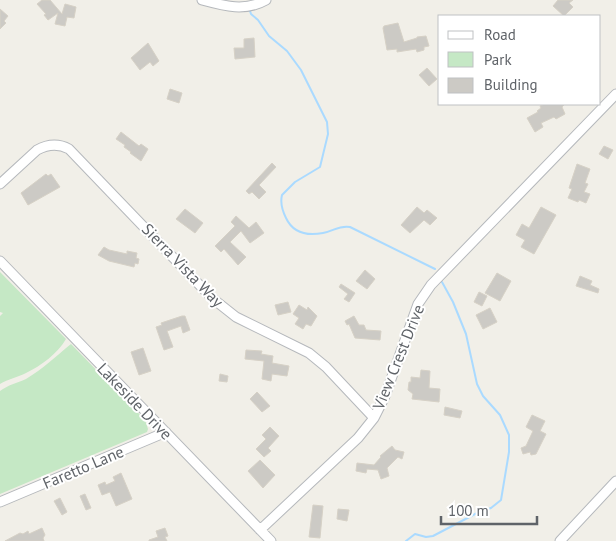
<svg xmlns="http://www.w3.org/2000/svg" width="616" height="541" font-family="'PT Sans',sans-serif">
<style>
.green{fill:#c5e8c5}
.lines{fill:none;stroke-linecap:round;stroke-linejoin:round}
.stream{stroke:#aadaff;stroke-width:2}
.building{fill:#cccac5;stroke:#d6d1c6}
.minor-casing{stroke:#b5b8bc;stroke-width:11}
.minor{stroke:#fff;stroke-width:9}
.labels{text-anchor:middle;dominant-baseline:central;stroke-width:4;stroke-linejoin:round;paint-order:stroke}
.street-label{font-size:16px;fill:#5f6368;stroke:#fff}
</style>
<rect width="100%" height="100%" fill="#f1efe8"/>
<path class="green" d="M0,272L66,339C58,353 41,366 26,373C18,377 8,379 0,384V316L3,313L0,312Z
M71,344L145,420L148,429L147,432L0,494V391C8,385 17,383 26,379C43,369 56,356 71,344Z"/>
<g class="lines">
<path class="stream" d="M250,11L251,14L258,20L269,36L287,51L301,70L327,122L328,134L320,167L295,182L282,195C280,203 282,210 286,218C293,233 307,236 323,233C334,231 339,225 350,227L435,269
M406,541L415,534L426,537L433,536L477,513L491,508L501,500L509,452V435L500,415L483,396L477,384L466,334L453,302L442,282"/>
</g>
<path class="building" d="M42,0H50L62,14L65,4L76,7L74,18L67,17L65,26L55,24L58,13L48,20L44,15L46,14L37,4Z
M558,0H573L569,3L573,7L564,16L553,6Z
M0,9L8,16L4,21L6,23L0,29Z
M398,23L404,42L417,38V37L426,36L429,46L424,47V50L417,52L416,49L397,52V49L387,50L383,28L384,26Z
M254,38L255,57L235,59L234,48H244V39Z
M148,43L159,61L153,66L150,62L140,70L131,58Z
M427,68L437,79L429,86L419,75Z
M170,89L182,93L179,103L167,99Z
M545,104H565L562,107L565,114L556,119L554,117L541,123L543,127L535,132L527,118L538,112L537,111L541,108L540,106Z
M121,132L139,146L141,144L148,149L141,161L130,153L131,152L124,147L125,145L116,139Z
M604,146L613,150L608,159L599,154Z
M272,163L276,167L259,185L266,192L259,199L252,192L249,194L246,191Z
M577,164L590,169L585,183L588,184L584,192L590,194L586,203L579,200L578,202L568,198L572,189L569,188Z
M46,174L48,176L51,174L60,187L28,205L21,193Z
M417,207L424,213L427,210L437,218L430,225L424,220L410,233L401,225Z
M541,207L556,215L534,254L521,247L525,240L516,235L522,224L529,228Z
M185,209L203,223L195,233L176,219Z
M236,216L249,228L256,222L264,233L250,243L241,231L230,242L246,257L238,265L224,249L221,252L215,246L235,226L231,222Z
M104,247L109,250L127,254V251L137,253L136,258L139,259L138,264L135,263L134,267L109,261L98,255Z
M365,270L375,279L367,289L356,281Z
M497,273L511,281L500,301L485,293Z
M580,276L592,281L590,285L599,289L598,293L576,286Z
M341,284L355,293L349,302L344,299L348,294L339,287Z
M479,292L487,296L482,306L474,302Z
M288,302L291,312L278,315L275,305Z
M299,305L307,310L308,307L317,316L311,326L306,324L303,329L295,324L299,318L293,314Z
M490,308L497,322L483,329L476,315Z
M182,316H185L190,330L183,333L181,326L167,331L173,347L164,350L156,327L162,325L161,323Z
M354,316L359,325H364L366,330L381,331L380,340L355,338L349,324L347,325L345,321Z
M143,348L151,371L139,375L131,352Z
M246,350L262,351L261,354L273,356L272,363L289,366L287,376L272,374L271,381L262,379L264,361L245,359Z
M421,370L430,371L429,388L440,389L439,402L412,399L413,394L408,390L409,382H411V377L420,378Z
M220,374L228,376L227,382L219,381Z
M257,392L270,406L262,412L250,399Z
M445,407L462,411L460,418L444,415Z
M532,415L545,421L540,431L546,434L536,454L531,455L530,452L523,454L521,448L526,446L533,431L526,427Z
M270,427L279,436L268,448L271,451L264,457L256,449L266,439L262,435Z
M392,446L395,450L404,452L402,459L398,457L387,468L389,476L381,479L378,470L367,469L366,473L356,471L357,463L374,465L381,457L380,456Z
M260,460L275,475L263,488L248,471Z
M121,473L132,499L116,506L110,492L102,495L98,485L105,482L106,485L115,481L113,477Z
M85,494L91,508L86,510L80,496Z
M60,498L67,512L62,515L54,501Z
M313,505L323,506L320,538L309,537Z
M338,509L349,510L347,521L337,519Z
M42,528L45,535L43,538L44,541H5L20,533L23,534L28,531L29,534Z
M165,528L168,536L165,537L167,541H149V540L158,537L156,531Z"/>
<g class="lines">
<defs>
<path id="minor" d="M202,0C224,6 245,12 266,0
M0,184L37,150C48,144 58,143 69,149L212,298L236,317L309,353L326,367L374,418
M0,261L271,541
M0,502L166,432
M260,530L358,438L374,418L385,396L418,304L431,285L616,94
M560,541L616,481"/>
</defs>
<use href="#minor" class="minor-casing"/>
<use href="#minor" class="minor"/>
</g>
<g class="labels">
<g class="street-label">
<text transform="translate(183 265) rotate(46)">Sierra Vista Way</text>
<text transform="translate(398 357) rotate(-68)">View Crest Drive</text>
<text transform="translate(135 401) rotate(46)">Lakeside Drive</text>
<text transform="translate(83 467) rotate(-23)">Faretto Lane</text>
</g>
</g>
<rect x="438" y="15" width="162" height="90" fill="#ffffff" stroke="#bfc1c3"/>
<rect x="448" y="31" width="25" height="8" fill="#ffffff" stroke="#bfc1c3"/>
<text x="484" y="40" font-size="15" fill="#5f6368">Road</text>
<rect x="448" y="52" width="25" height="15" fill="#c5e8c5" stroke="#bfc1c3"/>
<text x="484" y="65" font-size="15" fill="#5f6368">Park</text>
<rect x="448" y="78" width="25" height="15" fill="#cccac5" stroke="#bfc1c3"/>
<text x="484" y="90" font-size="15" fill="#5f6368">Building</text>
<path d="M441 516v8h96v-8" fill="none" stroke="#5f6368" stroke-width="2.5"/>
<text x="448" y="516" font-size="15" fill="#5f6368" stroke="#ffffff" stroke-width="4" paint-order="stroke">100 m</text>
</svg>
